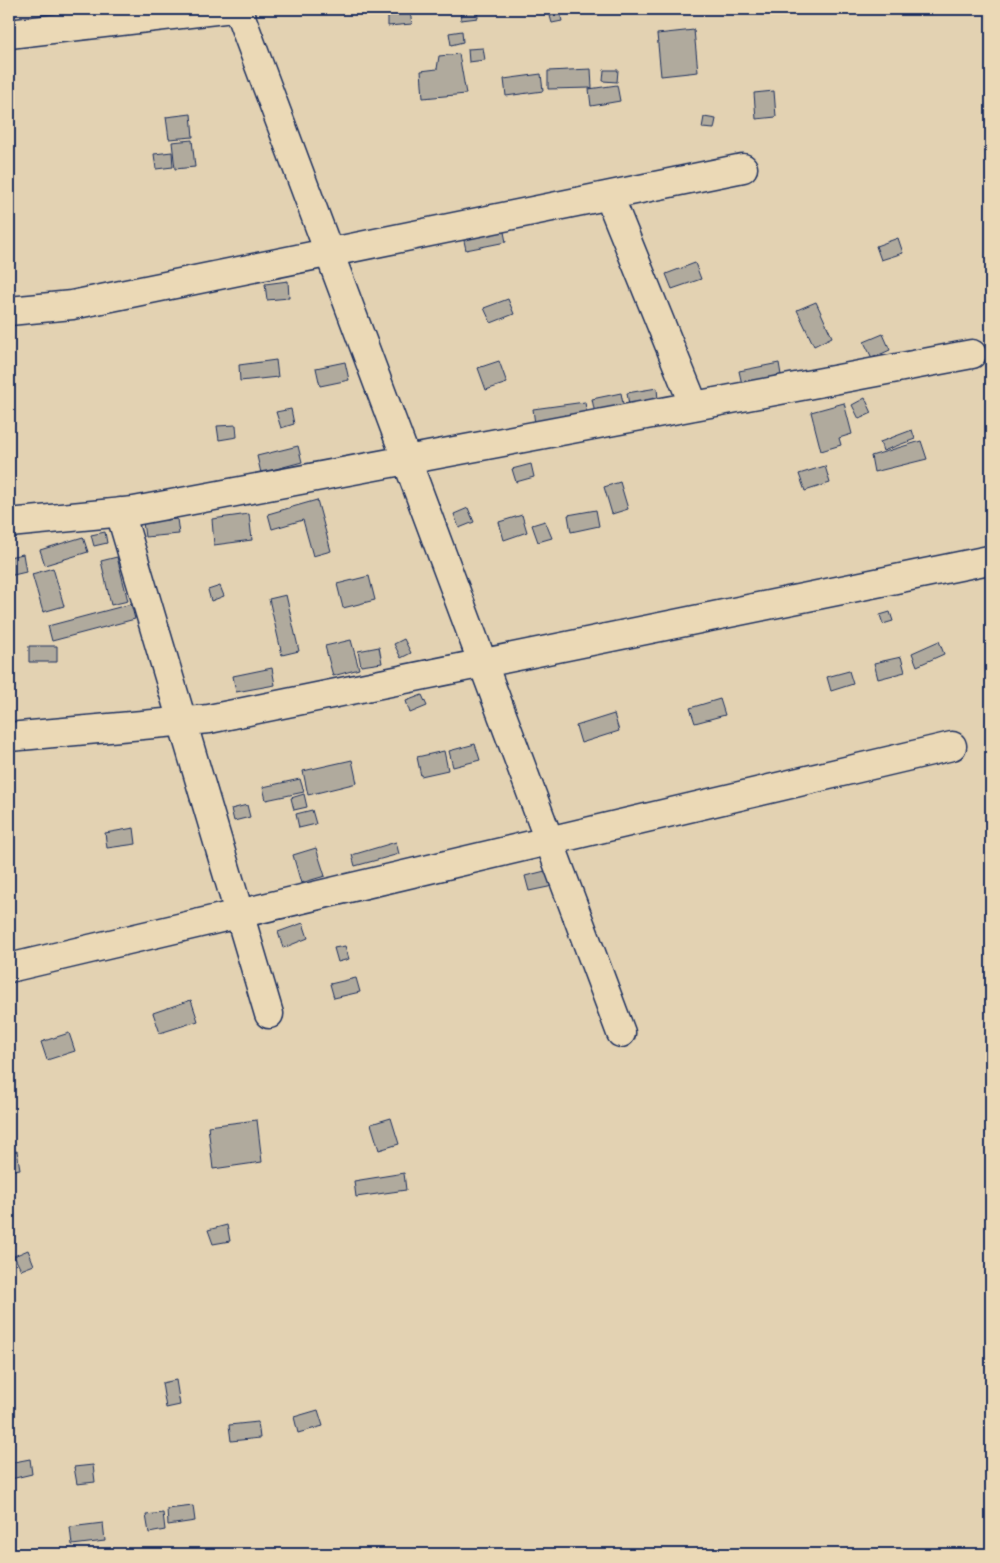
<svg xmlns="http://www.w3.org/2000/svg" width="1000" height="1563" font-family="'Playpen Sans',sans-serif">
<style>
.building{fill:#b0aa9d;stroke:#1b2f5e}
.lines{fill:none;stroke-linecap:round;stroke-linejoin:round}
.minor-casing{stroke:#1b2f5e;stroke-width:31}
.minor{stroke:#ebd9b6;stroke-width:28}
</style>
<rect width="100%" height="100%" fill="#e3d2b2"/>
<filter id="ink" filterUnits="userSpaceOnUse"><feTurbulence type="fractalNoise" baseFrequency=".02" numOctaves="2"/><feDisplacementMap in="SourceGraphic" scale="10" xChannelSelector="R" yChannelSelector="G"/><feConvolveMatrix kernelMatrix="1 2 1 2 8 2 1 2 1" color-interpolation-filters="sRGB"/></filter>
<g filter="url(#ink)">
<path class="building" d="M460,9H477L478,18L461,20Z
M539,9H581L540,14Z
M410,11L412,24L388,26V12Z
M560,13L562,21L552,23L550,16Z
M694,30L698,72L661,76L657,34Z
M462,31L463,42L451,45L449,33Z
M483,48L485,60L469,62L468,49Z
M459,54L466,94L423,98L421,71L437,69L439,56Z
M591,69L592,88L548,89V71Z
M604,70H618L617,82L603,81Z
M541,74L543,91L506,96L504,79Z
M617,85L620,101L591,106L589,89Z
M774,91L776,117L756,119L754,93Z
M191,114L193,137L169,139L166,117Z
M704,117L716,119L714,129L702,128Z
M192,140L195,167L175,169L172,142Z
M172,152L173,167L156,169L154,154Z
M503,227L506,242L466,250L463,236Z
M898,238L903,253L881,260L876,246Z
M695,263L701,279L672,289L666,274Z
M288,281L289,298L267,300L265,284Z
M508,299L514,314L491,323L484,308Z
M816,302L832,337L814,346L797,310Z
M883,334L890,350L872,358L864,342Z
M276,360L278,377L240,381L239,365Z
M499,361L507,383L486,390L478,368Z
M345,362L349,380L320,386L316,368Z
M779,363L782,381L743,389L739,371Z
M657,388L658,400L629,405L627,393Z
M621,393L624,409L595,414L592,399Z
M865,398L872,413L859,419L852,405Z
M585,402L587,417L535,424L533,409Z
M844,403L852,434L839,438L841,445L821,451L811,412Z
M291,409L294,424L281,428L276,412Z
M236,425L237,437L219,440L217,426Z
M912,430L915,439L883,451L880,442Z
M921,441L927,459L874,472L871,456Z
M298,446L302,462L261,473L257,456Z
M531,464L534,477L516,482L512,469Z
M825,466L830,483L805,491L799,474Z
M620,482L628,509L612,514L604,487Z
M317,500L331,551L313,556L303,520L272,529L268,514Z
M468,508L474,522L459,528L454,514Z
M596,510L599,526L571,532L568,515Z
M249,514L252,540L214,545L212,519Z
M522,515L527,532L504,540L499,522Z
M177,519L179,534L145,537L143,522Z
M545,521L552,538L538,542L532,525Z
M105,532L107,543L94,546L91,535Z
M83,537L88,552L45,565L40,550Z
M23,554L26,572L9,576V557Z
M117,557L128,601L111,605L101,561Z
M53,568L64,606L43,612L32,574Z
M369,576L375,600L343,608L337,584Z
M220,586L224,596L211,601L208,590Z
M286,595L299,651L282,655L269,599Z
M131,604L135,619L52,641L48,626Z
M890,612L893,621L883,624L880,615Z
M404,639L411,653L401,658L394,644Z
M351,640L359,669L333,676L325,646Z
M939,641L944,654L917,666L912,653Z
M29,646H57V662H29Z
M379,647L382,663L361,666L358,651Z
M901,657L905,672L878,679L874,663Z
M272,668L275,685L236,692L233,676Z
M849,671L853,684L831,691L827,677Z
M422,695L427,706L410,713L406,701Z
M720,699L725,715L695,723L690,708Z
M614,714L619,731L581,743L576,726Z
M475,744L480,760L453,767L449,751Z
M444,751L448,770L421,776L417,757Z
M352,760L357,783L308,795L303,771Z
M300,779L304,792L266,800L263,787Z
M304,794L307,807L294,810L291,798Z
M247,805L250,817L234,821L231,809Z
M312,810L316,824L299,828L296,814Z
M134,828L136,844L107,848L105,833Z
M396,842L399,854L355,866L352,855Z
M316,848L325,876L301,883L293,855Z
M549,870L553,886L529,891L525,876Z
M303,923L308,938L283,948L278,932Z
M345,946L349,959L338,962L334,948Z
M356,978L360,992L334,998L330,984Z
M191,1000L198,1021L160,1033L153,1013Z
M69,1033L75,1051L47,1060L41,1042Z
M391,1118L399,1144L379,1150L371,1124Z
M257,1120L262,1162L213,1169L208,1126Z
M17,1151L20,1169L9,1171V1153Z
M404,1173L406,1190L356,1197L354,1181Z
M227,1225L230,1241L213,1244L208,1230Z
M28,1250L34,1265L21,1270L14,1256Z
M176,1380L180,1405L166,1408L162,1383Z
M318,1410L323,1426L298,1433L294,1417Z
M258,1422L260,1438L231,1441L229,1425Z
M30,1459L32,1474L11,1479L9,1463Z
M93,1465L95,1482L77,1484L74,1467Z
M193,1506L195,1521L168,1525L167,1509Z
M163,1513L165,1530L149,1533L146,1515Z
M103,1523L105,1541L72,1545L70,1527Z"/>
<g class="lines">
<defs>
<path id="minor" d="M238,9L621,1033
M9,34L224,9
M609,196L694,406
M9,311L72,305L743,168
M120,512L269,1014
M9,523L134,511L972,354
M9,737L209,719L989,560
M9,968L952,746"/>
</defs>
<use href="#minor" class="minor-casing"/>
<use href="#minor" class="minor"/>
</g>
</g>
<rect width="1000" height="1563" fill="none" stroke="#ebd9b6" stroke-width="30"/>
<rect x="15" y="15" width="970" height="1533" fill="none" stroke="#1b2f5e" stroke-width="2" filter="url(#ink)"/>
</svg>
